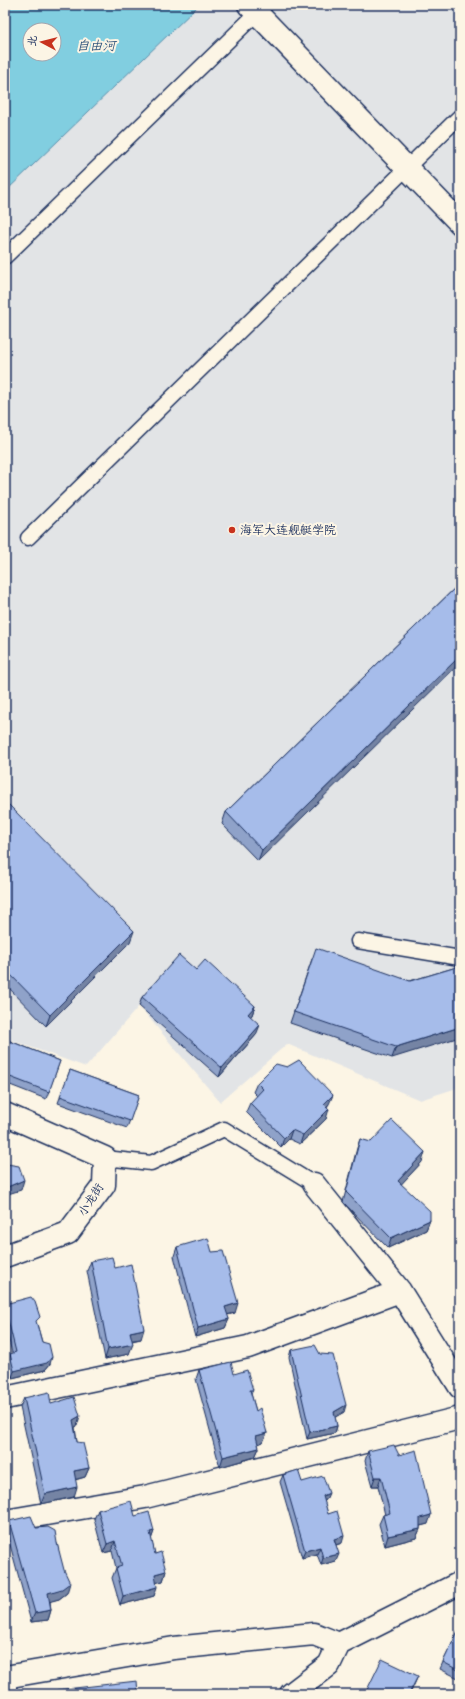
<svg xmlns="http://www.w3.org/2000/svg" width="465" height="1699" font-family="Pangolin,'LXGW WenKai TC',sans-serif">
<style>
.built{fill:#e2e4e6;fill-rule:evenodd}
.water{fill:#81cee0;stroke:#588eac;fill-rule:evenodd}
.lines{fill:none;stroke-linecap:round;stroke-linejoin:round}
.lane-casing{stroke:#1b2f5e;stroke-width:17}
.street-casing{stroke:#1b2f5e;stroke-width:25}
.lane{stroke:#fcf5e5;stroke-width:14}
.street{stroke:#fcf5e5;stroke-width:22}
.wall{fill:#8fa2c9;stroke:#1b2f5e}
.shaded-wall{fill:#7484a4;stroke:#1b2f5e}
.building{fill:#a6bcea;stroke:#1b2f5e}
.poi-dot{fill:#c8321e;stroke:#fcf5e5;stroke-width:1.5}
.labels{text-anchor:middle;dominant-baseline:central;stroke-width:4;stroke-linejoin:round;paint-order:stroke}
.poi-label{font-size:12px;fill:#1b2f5e;stroke:#fcf5e5;text-anchor:start}
.street-label{font-size:12px;fill:#1b2f5e;stroke:#fcf5e5}
.water-label{font-size:13px;font-style:italic;fill:#34577e;stroke:#fcf5e5}
</style>
<rect width="100%" height="100%" fill="#fcf5e5"/>
<filter id="ink" filterUnits="userSpaceOnUse"><feTurbulence type="fractalNoise" baseFrequency=".025" numOctaves="2"/><feDisplacementMap in="SourceGraphic" scale="8" xChannelSelector="R" yChannelSelector="G"/><feConvolveMatrix kernelMatrix="1 2 1 2 8 2 1 2 1" color-interpolation-filters="sRGB"/></filter>
<g filter="url(#ink)">
<path class="built" d="M5,5H460V1087L420,1100L287,1044L220,1102L139,1006L86,1067L5,1038ZM30,30H54V54H30Z"/>
<path class="water" d="M5,5H199L5,192ZM30,30H54V54H30Z"/>
<g class="lines">
<defs>
<path id="lane" d="M5,257L265,5
M28,538L460,116
M358,941L460,958
M105,1158L151,1163L224,1129L314,1184"/>
<path id="street" d="M249,5L460,223
M5,1114L105,1158L104,1185L68,1233L5,1256
M314,1184L400,1291L460,1387
M5,1398L248,1347L400,1291
M5,1521L145,1497L460,1418
M5,1694V1677L174,1648L314,1634L339,1644
M291,1694L329,1665L339,1644L460,1583"/>
</defs>
<use href="#lane" class="lane-casing"/>
<use href="#street" class="street-casing"/>
<use href="#lane" class="lane"/>
<use href="#street" class="street"/>
</g>
<path class="wall" d="M460,583L258,861L222,824L226,812Z
M5,801L130,942L46,1026L5,984Z
M312,959L410,981L460,966L392,1058L290,1023Z
M196,970L255,1006L252,1015L250,1017L256,1035L219,1077L139,1006L142,997Z
M5,1039L60,1061L46,1099L5,1083Z
M70,1070L139,1095L127,1128L58,1103Z
M257,1083L329,1104L327,1107L326,1119L300,1144L289,1139L281,1147L246,1112L250,1103L257,1096L253,1092Z
M360,1139L422,1162L401,1184L430,1220L426,1230L388,1248L343,1202L357,1148Z
M177,1247L212,1252L235,1313L227,1315L229,1319L225,1328L195,1337L174,1256Z
M91,1261L141,1339L132,1341L129,1354L105,1359L87,1271Z
M5,1304L37,1324L42,1342L50,1364L45,1370L12,1378L7,1361L10,1354L12,1353L6,1327H5Z
M291,1350L320,1354L344,1412L335,1417L337,1426L335,1433L307,1439L289,1357Z
M199,1370L234,1374L253,1390L251,1394L256,1411L267,1433L263,1442L258,1444L259,1448L255,1457L220,1467L196,1379Z
M24,1398L51,1404L77,1426L75,1427L77,1442L89,1468L85,1477L75,1480L74,1497L41,1504L20,1407Z
M368,1451L428,1524L420,1526V1529L416,1538L385,1546L379,1524L383,1515H385L378,1486H372L365,1461Z
M283,1475L302,1482L326,1500L324,1501L328,1514L342,1543L336,1545V1561L321,1565L317,1554L302,1558L280,1482Z
M98,1510L135,1516L154,1531L151,1539L155,1554L166,1571L163,1581L156,1582L154,1596L120,1605L112,1578L116,1568L112,1551L103,1553L94,1519Z
M9,1521L36,1528L57,1543L67,1593L59,1599L50,1601L51,1610L48,1620L31,1622L6,1530Z
M460,1627V1679L440,1669L443,1662Z"/>
<path class="shaded-wall" d="M460,656V663L258,861L262,850Z
M134,931L130,942L46,1026L50,1015Z
M255,1006L252,1015L244,1024L248,1014Z
M260,1025L256,1035L219,1077L222,1068Z
M460,1027V1037L392,1058L396,1047Z
M333,1095L329,1104L320,1113L324,1104Z
M329,1109L326,1119L300,1144L303,1135Z
M292,1130L289,1139L281,1147L284,1138Z
M425,1152L422,1162L395,1191L398,1181Z
M24,1180L21,1190L8,1194L5,1203V1188Z
M430,1220L426,1230L388,1248L391,1238Z
M238,1303L235,1313L222,1316L225,1307Z
M229,1319L225,1328L195,1337L198,1328Z
M8,1320L6,1327H5V1321Z
M144,1329L141,1339L127,1341L130,1332Z
M133,1344L129,1354L105,1359L108,1349Z
M52,1357L50,1364L45,1370L12,1378L14,1371Z
M346,1405L344,1412L332,1419L334,1412Z
M80,1416L77,1426L70,1430L73,1420Z
M337,1426L335,1433L307,1439L310,1432Z
M267,1433L263,1442L253,1446L256,1436Z
M259,1448L255,1457L220,1467L223,1457Z
M89,1468L85,1477L70,1481L74,1471Z
M375,1477H381L378,1486H372Z
M77,1487L74,1497L41,1504L45,1494Z
M329,1493L326,1500L320,1502L323,1496Z
M431,1515L428,1524L416,1527L420,1518Z
M420,1529L416,1538L385,1546L388,1536Z
M154,1531L151,1540L150,1532Z
M344,1536L342,1543L332,1546L334,1539Z
M115,1541L112,1551L103,1553L107,1544Z
M320,1547L317,1554L302,1558L305,1551Z
M339,1554L336,1561L321,1565L323,1558Z
M166,1571L163,1581L151,1584L155,1574Z
M70,1583L67,1593L59,1599L45,1603L48,1593Z
M157,1587L154,1596L120,1605L123,1596Z
M51,1610L48,1620L31,1622L35,1613Z
M418,1676L410,1694H409Z"/>
<path class="building" d="M460,583V656L262,850L226,812Z
M5,801L134,931L50,1015L5,969Z
M316,948L410,981L460,966V1027L396,1047L294,1012Z
M179,955L196,970L205,960L255,1006L248,1014L260,1025L222,1068L142,997Z
M5,1039L60,1061L49,1092L5,1075Z
M299,1060L333,1095L324,1104L329,1109L303,1135L292,1130L284,1138L250,1103L263,1089L257,1083L276,1064L287,1067Z
M70,1070L139,1095L130,1121L60,1096Z
M392,1120L425,1152L398,1181L430,1211V1220L391,1238L346,1192L360,1139L371,1142Z
M5,1161L7,1164L19,1166L24,1180L5,1188Z
M5,1188L9,1193L5,1196Z
M208,1238L212,1252L223,1251L238,1303L225,1307L229,1319L198,1328L177,1247Z
M112,1257L115,1268L131,1264L144,1329L130,1332L133,1344L108,1349L91,1261Z
M31,1297L35,1302L40,1317L36,1321L42,1342L49,1344L52,1357L47,1363L14,1371L10,1354L16,1352L8,1320L5,1321V1304Z
M315,1345L320,1354L333,1355L346,1405L334,1412L337,1426L310,1432L291,1350Z
M231,1362L234,1374L247,1370L253,1390H250L256,1411L260,1408L267,1433L256,1436L259,1448L223,1457L199,1370Z
M49,1392L51,1404L74,1397L80,1416L73,1420L77,1442L83,1443L89,1468L74,1471L77,1487L45,1494L24,1398Z
M394,1445L399,1455L416,1450L431,1515L420,1518V1529L388,1536L383,1515L390,1513L381,1477H375L368,1451Z
M298,1470L302,1482L323,1476L329,1493L323,1496L328,1514L337,1511L344,1536L334,1539L339,1554L323,1558L320,1547L305,1551L283,1475Z
M131,1501L135,1516L149,1512L154,1531L150,1532L155,1554L161,1552L166,1571L155,1574L157,1587L123,1596L116,1568L122,1566L115,1541L107,1544L98,1510Z
M31,1516L36,1528L48,1527L55,1531L57,1543L64,1570L70,1583L62,1589L48,1593L51,1610L35,1613L9,1521Z
M460,1627V1671L443,1662Z
M382,1659L418,1676L409,1694H365Z
M137,1681L138,1694H58L57,1690Z"/>
</g>
<circle class="poi-dot" cx="232" cy="530" r="4"/>
<g class="labels">
<g class="poi-label">
<text x="240" y="530">海军大连舰艇学院</text>
</g>
<g class="street-label">
<text transform="translate(91 1200) rotate(-57)">小龙街</text>
</g>
<g class="water-label">
<text x="96" y="46">自由河</text>
</g>
</g>
<rect width="465" height="1699" fill="none" stroke="#fcf5e5" stroke-width="20"/>
<rect x="10" y="10" width="445" height="1679" fill="none" stroke="#1b2f5e" stroke-width="1.5" filter="url(#ink)"/>
<g transform="translate(42 42) rotate(277)"><circle r="19" fill="#fcf5e5" stroke="#a2a6af"/>
<path d="M0-3L7 15L0 10L-7 15Z" fill="#c8321e"/>
<text y="-6" font-size="11" font-weight="bold" text-anchor="middle" fill="#1b2f5e">北</text>
</g>
</svg>
